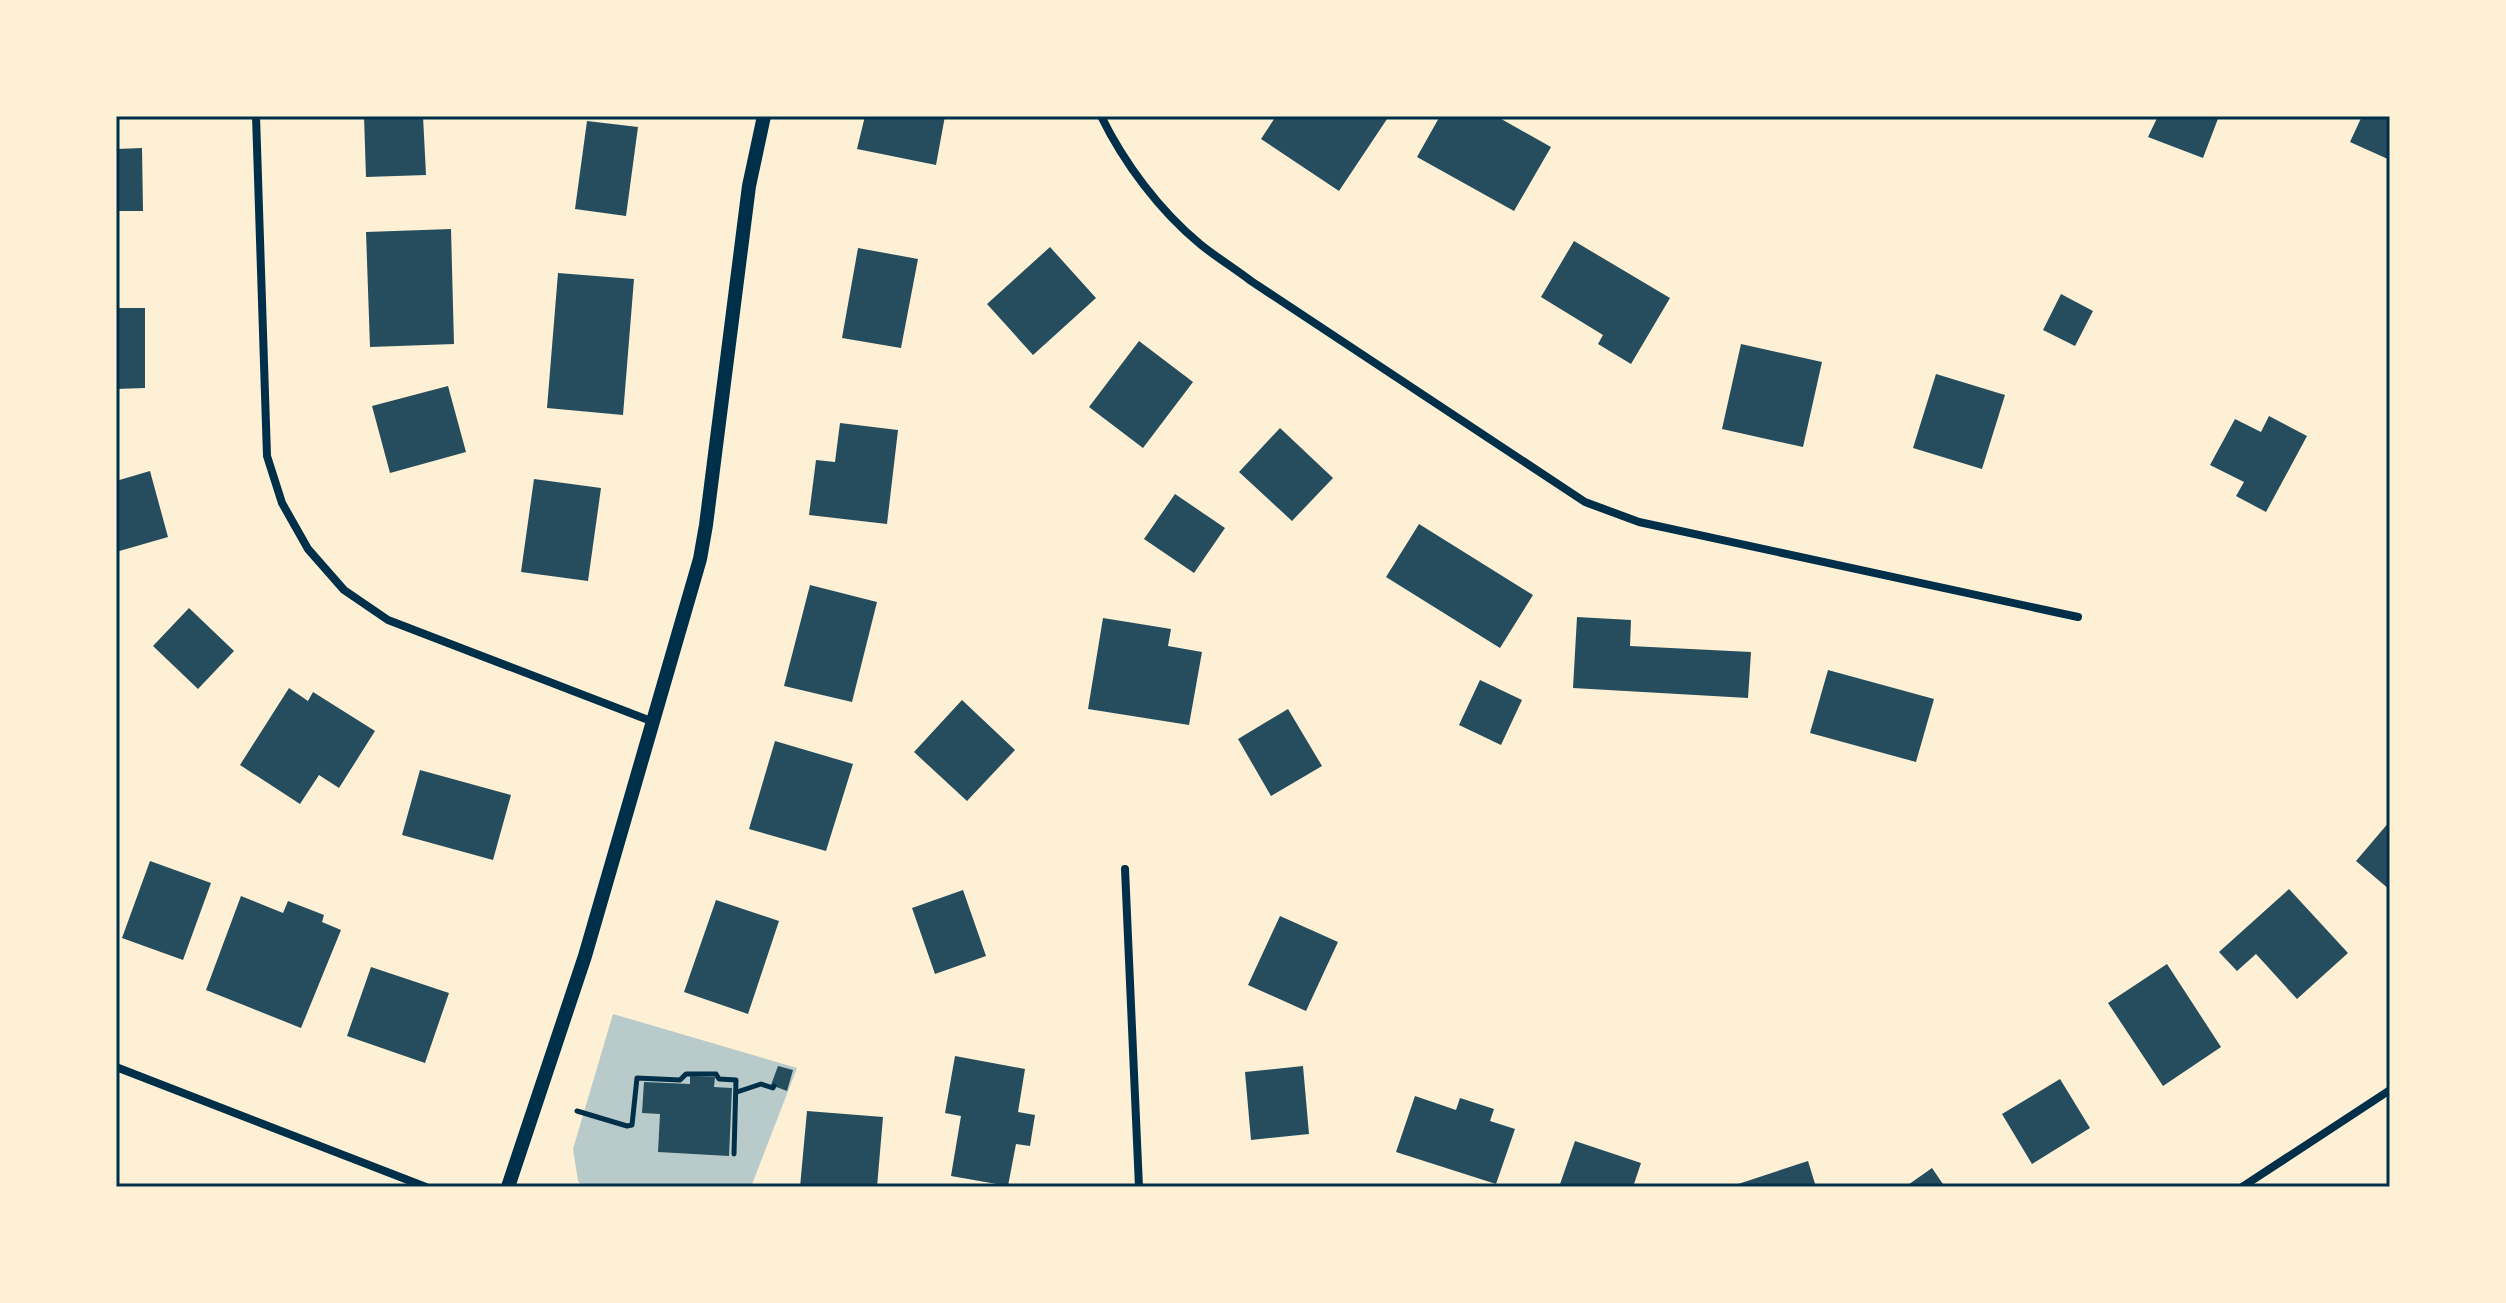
<svg xmlns="http://www.w3.org/2000/svg" width="2506" height="1303" font-family="'Zilla Slab',serif">
<style>
.green{fill:#b9caca}
.building{fill:#264d5e}
.lines{fill:none;stroke-linecap:round;stroke-linejoin:round}
.path{stroke:#003049;stroke-width:5}
.minor{stroke:#003049;stroke-width:8}
.tertiary{stroke:#003049;stroke-width:14}
.neatline{fill:none;stroke:#003049;stroke-width:3}
</style>
<rect width="100%" height="100%" fill="#fdf0d5"/>
<path class="green" d="M613,1014L797,1068L751,1187H583L578,1181L573,1149Z"/>
<path class="building" d="M364,116H423L426,175L366,177Z
M865,116H945L936,165L857,149Z
M1276,116H1389L1339,191L1261,139Z
M1440,116H1496L1551,147L1514,211L1417,157Z
M2158,116H2219L2203,158L2148,137Z
M2362,116H2390V160L2350,142Z
M587,121L638,127L626,216L575,209Z
M142,148L143,211H116V149Z
M451,229L454,344L370,347L366,232Z
M1574,241L1670,298L1631,364L1598,344L1603,335L1541,297Z
M1050,247L1096,298L1033,355L987,304Z
M858,248L918,259L901,348L842,338Z
M558,273L634,279L623,415L547,408Z
M2061,294L2093,311L2075,346L2043,330Z
M116,308H145V388L116,389Z
M1139,341L1193,382L1143,448L1089,407Z
M1741,344L1822,362L1803,447L1722,429Z
M1936,374L2005,395L1982,469L1913,448Z
M448,386L466,452L390,473L372,406Z
M2269,416L2307,436L2266,512L2236,496L2244,482L2210,465L2235,419L2261,432Z
M840,423L898,430L887,524L809,515L816,460L835,462Z
M1280,428L1333,478L1292,521L1239,472Z
M150,471L168,537L116,552V481Z
M534,479L601,488L588,581L521,572Z
M1175,494L1225,528L1194,573L1144,539Z
M1419,524L1533,595L1500,648L1386,577Z
M810,585L877,602L852,702L784,686Z
M189,608L234,651L198,689L153,646Z
M1577,617L1631,620L1630,646L1751,652L1748,698L1573,688Z
M1103,618L1171,629L1168,646L1202,652L1189,725L1088,709Z
M1828,670L1934,699L1916,762L1810,733Z
M1480,680L1522,700L1501,745L1459,725Z
M289,688L308,701L313,692L375,731L339,788L319,775L300,804L240,765Z
M962,700L1015,750L967,801L914,752Z
M1288,709L1322,766L1271,796L1238,739Z
M775,741L853,764L826,851L749,829Z
M420,770L511,795L493,860L402,835Z
M2390,821V890L2356,861Z
M150,861L211,883L183,960L122,938Z
M2289,889L2348,953L2297,999L2256,954L2237,971L2219,952Z
M963,890L986,956L935,974L912,908Z
M241,896L283,913L288,901L324,915L322,922L341,930L301,1028L206,990Z
M716,900L779,921L748,1014L684,992Z
M1280,916L1338,942L1306,1011L1248,985Z
M2167,964L2221,1047L2163,1086L2108,1003Z
M371,967L449,993L425,1063L347,1036Z
M955,1056L1025,1069L1018,1112L1035,1115L1030,1146L1016,1144L1008,1186L951,1176L961,1116L945,1113Z
M778,1066L793,1070L787,1091L771,1085Z
M1303,1066L1309,1134L1251,1140L1245,1072Z
M690,1076L715,1077L714,1087L732,1088L729,1156L658,1152L660,1114L642,1113L644,1082L690,1084Z
M2060,1079L2090,1128L2032,1164L2002,1114Z
M1415,1096L1456,1110L1460,1098L1494,1109L1490,1121L1515,1129L1496,1184L1396,1152Z
M807,1111L883,1117L877,1187H800Z
M1575,1141L1641,1163L1633,1187H1559Z
M1808,1161L1816,1187H1732V1186Z
M1932,1168L1945,1187H1905Z"/>
<g class="lines">
<path class="path" d="M737,1092L761,1084L773,1088L774,1086
M577,1111L627,1126L632,1125L637,1078L680,1080L686,1074H716L719,1079L736,1080L734,1154"/>
<path class="minor" d="M256,116L267,456L282,503L308,549L344,590L388,620L651,721
M1101,116C1124,163 1159,210 1200,244C1216,257 1234,268 1251,281L1585,502L1639,522L2078,617
M1125,869L1139,1187
M116,1067L426,1187
M2242,1187L2390,1090"/>
<path class="tertiary" d="M508,1187L585,956L700,559L706,525L749,186L764,116"/>
</g>
<rect width="2506" height="1303" fill="none" stroke="#fdf0d5" stroke-width="236"/>
<rect x="118" y="118" width="2270" height="1067" class="neatline"/>
</svg>
